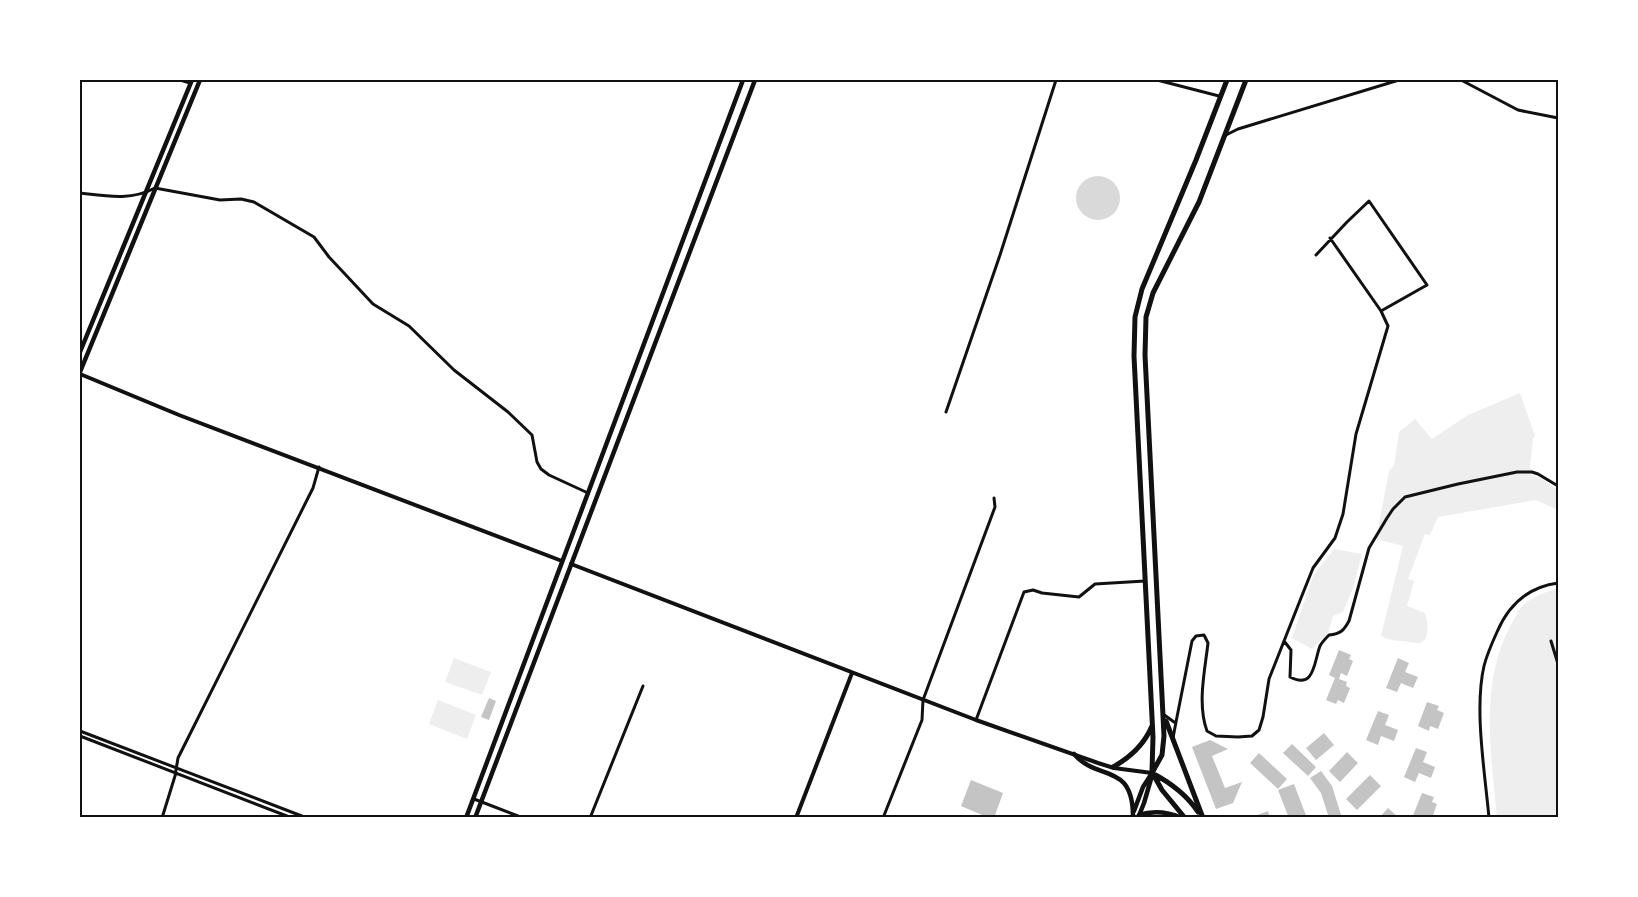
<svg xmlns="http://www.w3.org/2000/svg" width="1638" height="897" font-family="Cabin,sans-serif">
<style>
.green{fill:#eee}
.water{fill:#d9d9d9}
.building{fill:#c4c4c4}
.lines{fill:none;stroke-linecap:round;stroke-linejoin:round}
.minor{stroke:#111;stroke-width:3}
.tertiary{stroke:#111;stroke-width:4}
.secondary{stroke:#111;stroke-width:4.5}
.primary{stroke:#111;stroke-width:4.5}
.trunk{stroke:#111;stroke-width:5}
.neatline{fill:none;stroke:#111;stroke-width:2}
</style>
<rect width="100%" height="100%" fill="#fff"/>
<path class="green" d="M1520,393L1535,436L1533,439L1530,467L1532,475L1541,478L1558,490V510L1536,500L1438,517L1430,535L1425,534L1408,579L1414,581L1407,606L1425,613C1427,621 1432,640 1419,643C1415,643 1409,642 1404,641C1396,641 1388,640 1381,636L1403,546L1376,539L1389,471L1394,466L1399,432L1415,419L1432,439L1468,415Z
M1334,549L1362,554L1353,588L1343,612L1333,616L1328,633L1312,649L1292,638L1313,576Z
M1558,589V817L1497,818C1491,753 1479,682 1512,623C1515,618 1518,611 1521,607C1530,598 1546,591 1558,589Z
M454,658L491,672L482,695L445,682Z
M438,700L476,715L467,739L429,724Z"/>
<path class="water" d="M1076 198a22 22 0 1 1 44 0a22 22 0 1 1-44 0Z"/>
<path class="building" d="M1339,650L1351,655L1349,659L1353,661L1347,676L1341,673L1339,679L1347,682L1346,686L1350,688L1344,703L1338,700L1336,704L1326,700L1335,678L1329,675Z
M1398,658L1409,663L1405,672L1418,677L1413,688L1401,683L1397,692L1386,688Z
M489,698L496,701L489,720L481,717Z
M1427,702L1439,706L1437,710L1444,713L1438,729L1430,726L1429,731L1418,726Z
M1378,711L1389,715L1385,725L1398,730L1394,741L1381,736L1378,745L1366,740Z
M1324,733L1334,745L1316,760L1306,748Z
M1210,740L1228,749L1212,756L1225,788L1242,782L1233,803L1216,809L1192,747Z
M1292,744L1316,767L1308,776L1283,753Z
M1416,748L1427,752L1423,762L1435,767L1431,778L1419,773L1415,782L1404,777Z
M1347,752L1358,763L1340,782L1329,771Z
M1259,753L1287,779L1278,789L1250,763Z
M1321,771L1332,786L1342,818H1329L1321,793L1310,778Z
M1370,775L1381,786L1357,810L1346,799Z
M971,780L1003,793L994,818H989L961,806Z
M1294,784L1307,818H1289L1278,790Z
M1422,793L1434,797L1432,802L1437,804L1432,818H1412Z
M1388,808L1397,816L1396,818H1379Z
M1268,811L1270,818H1252V817Z"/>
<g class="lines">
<path class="minor" d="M180,80L190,83
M1157,80L1219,96
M1461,80L1518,110L1558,118
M1226,135L1238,129L1399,80
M80,193C106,196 131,201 155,188L220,200L241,199L254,202L314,237L329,257L373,304L409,326L454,370L508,412L532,435L537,462L541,469L549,475L588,493
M1316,255L1347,222L1369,201L1427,285L1381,311
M946,412L1000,255L1056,80
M1284,641L1291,650L1290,677C1315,690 1314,661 1320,646C1322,642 1326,638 1329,635C1341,634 1344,630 1349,621L1369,548L1387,518L1393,509L1405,497L1458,484L1517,472H1532L1538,474L1558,486
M1551,641L1558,664
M1163,714L1174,722H1176L1192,641L1196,636L1204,635L1208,643C1205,670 1197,704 1207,731L1216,736L1238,737L1252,736L1259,730L1263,717L1269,679L1301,598L1313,568L1335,538L1343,514L1356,434L1388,326L1381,311L1330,238
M976,720L1024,592L1033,590L1042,593L1079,597L1095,584L1145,581
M80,731L307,818
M80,736L292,818
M1173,738L1176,722
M474,799L523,818
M162,818L175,776L178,758L313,488L319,467
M590,818L643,686
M883,818L922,720L923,700L995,507L994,498
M1489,818C1485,773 1474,709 1484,666C1487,654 1492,643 1497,632C1509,604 1528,587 1558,583"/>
<path class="tertiary" d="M80,374L179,415L562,561
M571,564L976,720L1098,763L1114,768L1152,773
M796,818L852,673"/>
<path class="secondary" d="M80,352L192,80
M80,372L200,80
M466,818L743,80
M475,818L755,80"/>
<path class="primary" d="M1074,754C1098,782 1132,762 1133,815
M1134,811L1143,787L1152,773
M1139,815C1154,810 1168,812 1182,818
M1138,818L1144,803L1151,779"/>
<path class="trunk" d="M1166,721L1203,818
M1113,767C1131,757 1144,745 1152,726
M1152,771L1153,737L1134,356L1135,317L1142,289L1196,160L1227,80
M1152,773L1162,755L1164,736L1145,355L1146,317L1153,293L1199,202L1246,80
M1152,773C1171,783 1187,795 1198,812
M1153,774L1162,790L1185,818"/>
</g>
<rect width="1638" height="897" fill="none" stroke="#ffffff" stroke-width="162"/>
<rect x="81" y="81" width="1476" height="735" class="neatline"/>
</svg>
